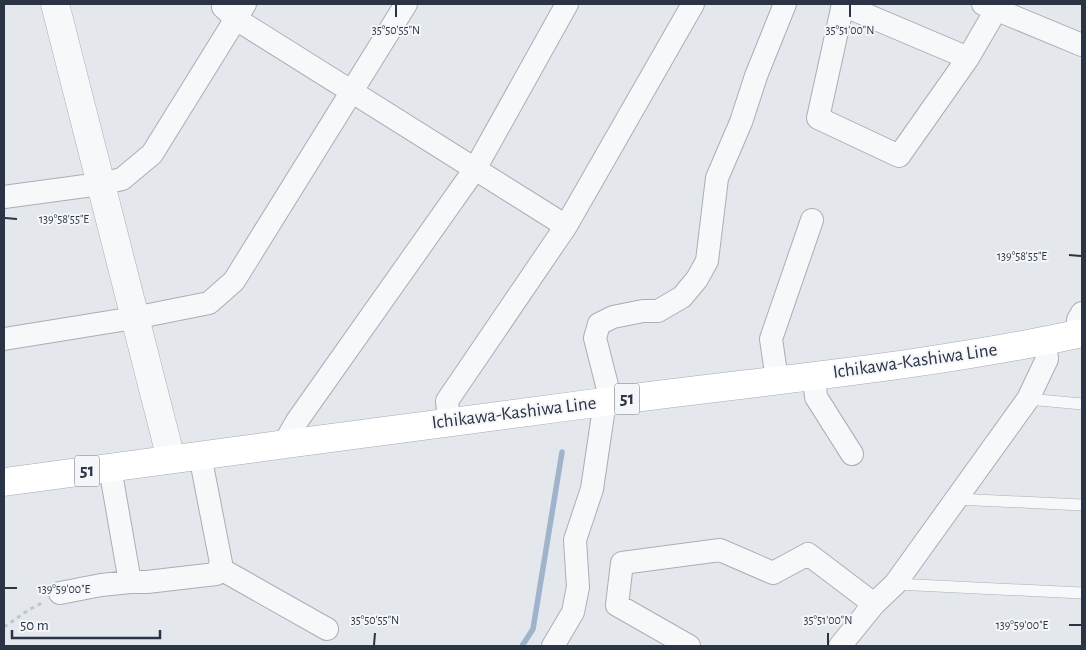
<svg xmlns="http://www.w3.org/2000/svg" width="1086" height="650" font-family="'Alegreya Sans',sans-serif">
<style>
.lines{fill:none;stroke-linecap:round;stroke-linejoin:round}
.stream{stroke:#9fb4cc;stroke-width:5.5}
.service-casing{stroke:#a9aeb7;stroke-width:12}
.minor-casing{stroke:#a9aeb7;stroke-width:24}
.tertiary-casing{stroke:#a9aeb7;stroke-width:29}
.primary-casing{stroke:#a3abb8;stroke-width:29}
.path{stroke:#c2c5cb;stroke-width:3;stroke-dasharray:4 4;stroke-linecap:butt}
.service{stroke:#f7f8fa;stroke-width:11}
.minor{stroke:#f7f8fa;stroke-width:22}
.tertiary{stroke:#f7f8fa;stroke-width:28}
.primary{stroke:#fff;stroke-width:28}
.ticks{fill:none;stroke:#2b3445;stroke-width:2}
.labels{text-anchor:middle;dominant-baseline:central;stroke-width:4;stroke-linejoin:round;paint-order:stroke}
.shield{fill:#f4f6f9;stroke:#676e7b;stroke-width:1}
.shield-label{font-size:18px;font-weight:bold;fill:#2b3445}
.street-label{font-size:19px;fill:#2b3445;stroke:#f4f6f9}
.ticks-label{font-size:12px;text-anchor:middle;fill:#2b3445;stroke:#f4f6f9;stroke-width:4;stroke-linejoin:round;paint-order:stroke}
</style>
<rect width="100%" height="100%" fill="#e4e7ec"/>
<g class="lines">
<path class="stream" d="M522,646L533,629L562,452"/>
<defs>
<path id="service" d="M1028,399L1082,404
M956,499L1082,505
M895,584L1082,593"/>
<path id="minor" d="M223,4V7L236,19L566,226
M843,4L818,118L899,156L968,58L996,10
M983,4L1082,45
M843,5L968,58
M4,197L100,184L122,179L152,154L245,4
M1079,334L1078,320L1082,313
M4,339L134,318L209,303L234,281L406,4
M814,375L816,397L852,454
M777,380L771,339L812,220
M611,401L595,338L599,324L613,317L643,311H658L682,297L697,279L707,261L717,178L741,122L756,76L785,4
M449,421L447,401L566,226L693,4
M284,444L297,421L475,169L567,4
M110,468L130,582
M219,568L327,629
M60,593L101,585L130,582H147L216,574L221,563L200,455
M553,646L573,612L578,587L575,540L592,489L605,401
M689,646L617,605L622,563L720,550L773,573L808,554L874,604
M840,646L874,604L895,584L1028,399L1047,359L1045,341"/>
<path id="tertiary" d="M55,4L171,459"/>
<path id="primary" d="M4,482C206,455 409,427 611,401C768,380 927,367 1082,333"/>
</defs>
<use href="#service" class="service-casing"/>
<use href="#minor" class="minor-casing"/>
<use href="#tertiary" class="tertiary-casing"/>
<use href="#primary" class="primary-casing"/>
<path class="path" d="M4,627L30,609L42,603"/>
<use href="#service" class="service"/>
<use href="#minor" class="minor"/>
<use href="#tertiary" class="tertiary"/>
<use href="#primary" class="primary"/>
</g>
<path class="ticks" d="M396,17V5M850,17V5M5,218L17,219M1069,255L1081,256M5,588H17M1069,625H1081M374,645L375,633M828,645V633"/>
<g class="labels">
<g class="shield">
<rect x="614.5" y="383.5" width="25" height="31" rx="4"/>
<rect x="74.5" y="455.5" width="25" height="31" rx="4"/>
</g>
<g class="shield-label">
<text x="627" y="399">51</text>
<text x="87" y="471">51</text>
</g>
<g class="street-label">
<text transform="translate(915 361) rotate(-8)">Ichikawa-Kashiwa Line</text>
<text transform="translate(514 413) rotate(-7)">Ichikawa-Kashiwa Line</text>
</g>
</g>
<g class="ticks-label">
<text x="396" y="34">35°50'55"N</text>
<text x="850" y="34">35°51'00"N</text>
<text x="64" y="223">139°58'55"E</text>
<text x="1022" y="260">139°58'55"E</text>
<text x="64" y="593">139°59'00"E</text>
<text x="375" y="624">35°50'55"N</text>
<text x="828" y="624">35°51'00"N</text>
<text x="1022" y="629">139°59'00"E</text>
</g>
<rect width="1086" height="650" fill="none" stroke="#2b3445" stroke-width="10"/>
<path d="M12 630v8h148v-8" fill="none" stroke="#2b3445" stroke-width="2.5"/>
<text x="20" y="630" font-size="15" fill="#2b3445" stroke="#f4f6f9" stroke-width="4" paint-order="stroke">50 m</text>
</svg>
